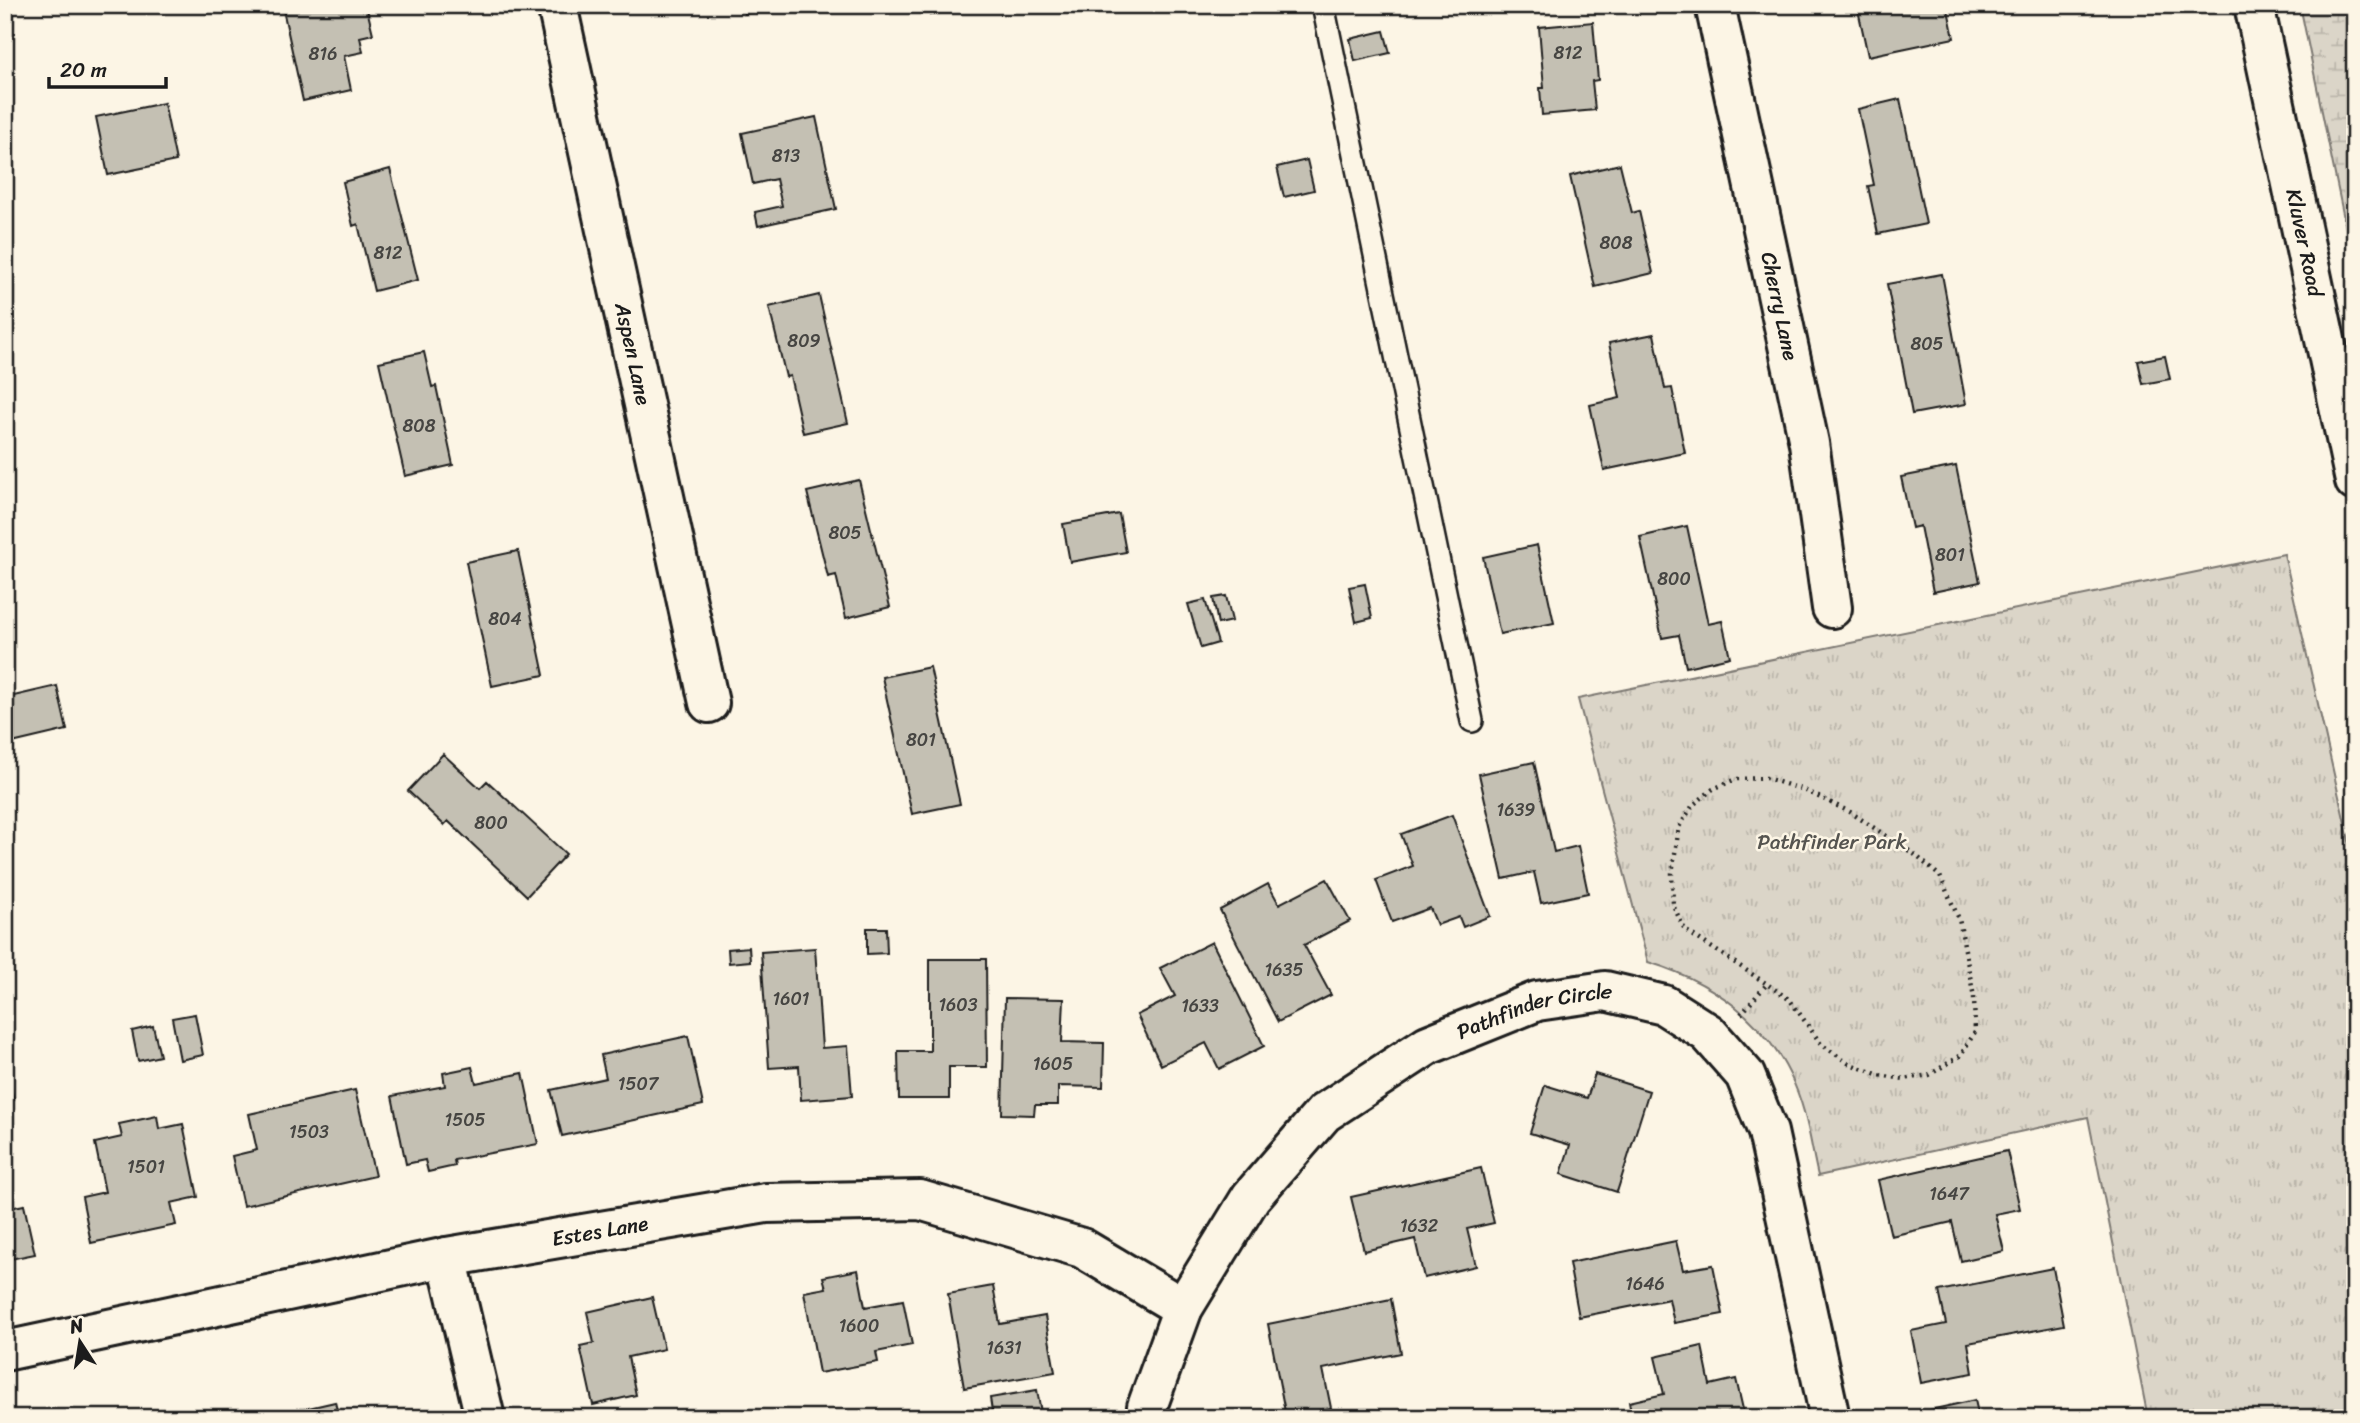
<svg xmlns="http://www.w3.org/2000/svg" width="2360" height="1423" font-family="Sriracha,sans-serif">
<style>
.grass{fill:url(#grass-tufts);stroke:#7c7872;stroke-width:2}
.wetland{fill:url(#wetland-marsh);stroke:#7c7872;stroke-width:2}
.building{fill:#c4c0b3;stroke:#1c1c1c;stroke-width:2}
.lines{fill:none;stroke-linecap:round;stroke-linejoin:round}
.lane-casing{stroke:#1c1c1c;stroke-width:26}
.street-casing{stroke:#1c1c1c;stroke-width:44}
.secondary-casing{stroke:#1c1c1c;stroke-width:44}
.path{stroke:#1c1c1c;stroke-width:4.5;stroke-dasharray:2 5;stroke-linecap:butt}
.lane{stroke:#fcf5e5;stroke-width:21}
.street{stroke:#fcf5e5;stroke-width:38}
.secondary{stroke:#fcf5e5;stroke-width:38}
.labels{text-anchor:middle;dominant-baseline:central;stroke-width:5;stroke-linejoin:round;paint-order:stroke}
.number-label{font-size:18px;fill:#464542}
.street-label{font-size:21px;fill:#1c1c1c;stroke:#fcf5e5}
.park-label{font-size:21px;fill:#555450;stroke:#fcf5e5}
</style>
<defs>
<pattern id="grass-tufts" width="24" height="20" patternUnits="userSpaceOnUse" patternTransform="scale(1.75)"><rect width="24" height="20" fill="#dbd5c8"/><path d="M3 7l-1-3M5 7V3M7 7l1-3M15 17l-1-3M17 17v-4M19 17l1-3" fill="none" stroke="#bbb6ab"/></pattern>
<pattern id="wetland-marsh" width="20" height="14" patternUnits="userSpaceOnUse" patternTransform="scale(1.75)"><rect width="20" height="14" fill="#dbd5c8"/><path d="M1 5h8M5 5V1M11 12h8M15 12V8" fill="none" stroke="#bbb6ab"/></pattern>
</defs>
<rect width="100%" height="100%" fill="#fcf5e5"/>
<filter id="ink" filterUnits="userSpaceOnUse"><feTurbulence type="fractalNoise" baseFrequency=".0143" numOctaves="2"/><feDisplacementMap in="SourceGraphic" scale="14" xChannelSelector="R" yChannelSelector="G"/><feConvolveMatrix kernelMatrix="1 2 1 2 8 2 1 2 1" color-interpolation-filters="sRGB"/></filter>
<g filter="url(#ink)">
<path class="grass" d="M2284,554L2355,867V1418H2148L2088,1117L1818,1176C1813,1155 1810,1133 1804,1112C1782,1033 1724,985 1648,962L1578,699Z"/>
<path class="wetland" d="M2300,5H2355V272Z"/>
<path class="building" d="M282,5H366L373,34L360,37L363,52L344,56L351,90L303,101Z
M742,5H787L744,14Z
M928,5H977L930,15Z
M1857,5H1947L1954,38L1868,56Z
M1593,22L1598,80L1592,81L1595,110L1542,115L1540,88H1544L1539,27Z
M1384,31L1390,53L1355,61L1350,39Z
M1900,99L1926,224L1878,234L1868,186L1874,185L1858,109Z
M164,103L176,161L108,175L96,117Z
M816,117L836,209L758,226L755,212L782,206L776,179L753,184L742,133Z
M1307,160L1314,190L1284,197L1277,167Z
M1620,164L1632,213L1639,211L1653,273L1595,287L1570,176Z
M390,169L418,280L374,291L358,224L353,226L343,182Z
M1942,274L1966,404L1912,414L1887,284Z
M819,295L848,423L803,433L790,376L786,377L769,307Z
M1654,334L1665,389L1672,388L1685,453L1604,470L1590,405L1620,398L1609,343Z
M424,352L432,387L436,386L453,465L405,476L379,362Z
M2165,356L2170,379L2143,384L2138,361Z
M1956,466L1980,582L1933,592L1920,526L1912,528L1901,477Z
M859,480L890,607L846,618L836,575L828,577L807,492Z
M1119,514L1126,552L1070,562L1063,524Z
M1687,526L1708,624L1722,621L1730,657L1686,667L1679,635L1662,638L1640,537Z
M1537,545L1554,623L1500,634L1483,557Z
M518,551L544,675L492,686L466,562Z
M1365,584L1372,618L1356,622L1349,587Z
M1226,596L1232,621L1218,624L1213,598Z
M1205,600L1218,643L1201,648L1188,604Z
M930,667L960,804L912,814L882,677Z
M57,686L67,730L12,743L5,709V698Z
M443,754L480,788L487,781L566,854L527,896L448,821L444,825L408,791Z
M1534,762L1554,852L1578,846L1588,893L1541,903L1534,872L1503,879L1479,774Z
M1452,815L1490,916L1463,927L1459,917L1437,925L1430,908L1392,922L1376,880L1413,866L1401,834Z
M1327,879L1350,921L1304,945L1331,995L1278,1022L1220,910L1268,884L1279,904Z
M867,928H886L887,953L867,954Z
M1212,942L1264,1046L1219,1069L1206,1043L1161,1065L1137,1015L1175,996L1160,968Z
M749,947L750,961L729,963L728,949Z
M815,948L822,1048L848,1046L852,1096L801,1100L799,1066L769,1068L761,952Z
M930,959H986L987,1067H949V1099H899L898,1051H930Z
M1005,998L1064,999L1062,1042L1104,1043L1103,1087L1058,1086V1105H1035L1034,1115L1002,1114Z
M195,1014L203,1055L180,1060L172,1018Z
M153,1026L160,1056L138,1061L132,1031Z
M688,1036L703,1105L562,1136L551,1090L606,1078L601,1055Z
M5,1063L14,1100L5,1102Z
M472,1067L476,1083L523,1073L538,1144L454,1160L455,1166L428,1172L425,1160L406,1164L392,1096L445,1086L443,1073Z
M1595,1074L1649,1091L1617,1192L1561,1174L1570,1145L1530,1133L1545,1085L1587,1098Z
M355,1090L375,1176L243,1206L232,1156L257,1150L249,1114Z
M157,1116L159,1129L183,1124L198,1197L171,1203L176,1225L91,1243L82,1197L105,1192L95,1143L122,1137L119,1124Z
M2007,1151L2020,1209L1995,1214L2004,1251L1961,1261L1952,1222L1891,1236L1878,1180Z
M1481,1168L1494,1223L1467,1229L1476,1266L1424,1278L1415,1239L1364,1251L1351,1197Z
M24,1205L35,1254L5,1260V1209Z
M1676,1241L1683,1270L1713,1265L1723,1314L1674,1323L1669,1299L1579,1317L1569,1263Z
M2053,1268L2064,1325L1968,1343L1973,1373L1921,1383L1911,1331L1946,1324L1939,1291Z
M858,1270L865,1307L903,1300L912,1345L876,1352L878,1362L819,1373L804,1292L826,1288L823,1277Z
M993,1286L1000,1324L1045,1316L1055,1372L964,1388L948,1294Z
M652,1297L664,1349L628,1357L636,1395L593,1405L580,1346L594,1343L587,1312Z
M1391,1299L1401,1353L1323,1369L1331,1408L1286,1417L1268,1324Z
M1702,1346L1710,1385L1736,1379L1745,1418H1632L1629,1402L1664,1394L1655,1357Z
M1037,1390L1042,1418H993L990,1398Z
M1975,1400L1979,1418H1932L1930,1410Z
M335,1402L339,1418H282V1414Z"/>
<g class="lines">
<defs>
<path id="lane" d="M1323,5L1472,721"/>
<g id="street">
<path id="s1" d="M557,5L709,703"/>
<path id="s2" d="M1715,5L1809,443L1832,608"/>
<path d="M447,1257L485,1418"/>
<path id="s3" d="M5,1351L447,1257L766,1203L920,1200L1082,1248L1183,1308"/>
<path id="s4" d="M1146,1418L1147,1407L1183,1308L1251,1197L1324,1113L1428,1045L1537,1001L1605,991L1664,1005L1708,1033L1745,1075L1768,1132L1830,1418"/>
</g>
<g id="secondary">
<path id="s5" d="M2254,5L2355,481"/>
</g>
</defs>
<use href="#lane" class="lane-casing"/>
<use href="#street" class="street-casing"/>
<use href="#secondary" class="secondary-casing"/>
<path class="path" d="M1741,1014L1767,984L1685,930L1673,905L1672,873L1679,827L1693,805L1713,789L1736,779L1766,778L1804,790L1850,812L1914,854L1940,876L1959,919L1974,997L1975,1032L1960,1056L1929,1075L1904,1079L1879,1075L1848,1063L1821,1044L1790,1000L1767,984"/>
<use href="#lane" class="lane"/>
<use href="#street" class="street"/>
<use href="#secondary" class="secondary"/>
</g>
</g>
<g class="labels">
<g class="number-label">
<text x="1568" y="53">812</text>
<text x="323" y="54">816</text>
<text x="786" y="156">813</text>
<text x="1616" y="243">808</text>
<text x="388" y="253">812</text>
<text x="804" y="341">809</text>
<text x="1927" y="344">805</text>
<text x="419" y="426">808</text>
<text x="845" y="533">805</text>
<text x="1950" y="555">801</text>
<text x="1674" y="579">800</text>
<text x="505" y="619">804</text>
<text x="921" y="740">801</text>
<text x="1516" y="810">1639</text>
<text x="491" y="823">800</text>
<text x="1284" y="970">1635</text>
<text x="791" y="999">1601</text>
<text x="958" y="1005">1603</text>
<text x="1200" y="1006">1633</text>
<text x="1053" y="1064">1605</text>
<text x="638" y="1084">1507</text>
<text x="465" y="1120">1505</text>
<text x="309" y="1132">1503</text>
<text x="146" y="1167">1501</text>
<text x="1949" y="1194">1647</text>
<text x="1419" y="1226">1632</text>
<text x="1645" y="1284">1646</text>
<text x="859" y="1326">1600</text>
<text x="1004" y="1348">1631</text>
</g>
<g class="street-label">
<text stroke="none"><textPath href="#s5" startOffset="243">Kluver Road</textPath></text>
<text stroke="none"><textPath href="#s2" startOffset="308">Cherry Lane</textPath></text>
<text stroke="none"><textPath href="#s1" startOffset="357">Aspen Lane</textPath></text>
<text stroke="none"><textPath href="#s4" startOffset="595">Pathfinder Circle</textPath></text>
<text stroke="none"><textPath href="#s3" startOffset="607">Estes Lane</textPath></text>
</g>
<g class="park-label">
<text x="1832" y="842">Pathfinder Park</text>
</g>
</g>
<rect width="2360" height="1423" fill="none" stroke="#fcf5e5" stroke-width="28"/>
<rect x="14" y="14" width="2332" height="1395" fill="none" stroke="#1c1c1c" stroke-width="2.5" filter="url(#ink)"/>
<g transform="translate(80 1342) rotate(348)" stroke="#fcf5e5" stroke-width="5" paint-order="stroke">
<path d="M0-5L12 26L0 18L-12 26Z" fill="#1c1c1c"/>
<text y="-10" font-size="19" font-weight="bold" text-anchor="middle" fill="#1c1c1c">N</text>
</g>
<path d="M49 77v10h117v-10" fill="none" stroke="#1c1c1c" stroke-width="3.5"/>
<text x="60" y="77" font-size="21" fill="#1c1c1c" stroke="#fcf5e5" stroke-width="5" paint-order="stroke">20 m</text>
</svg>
